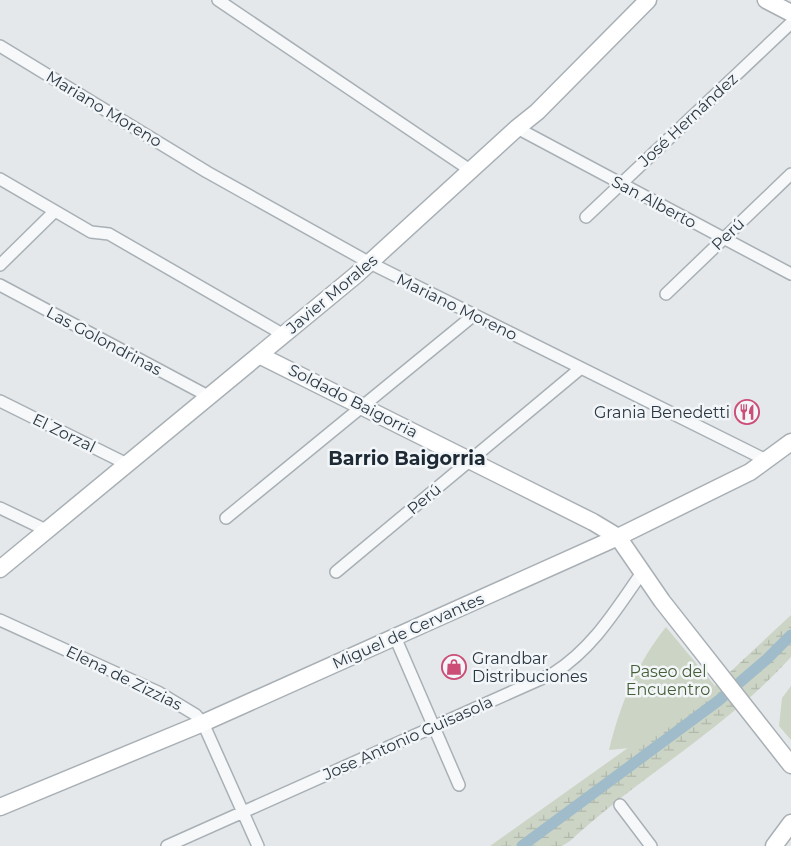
<svg xmlns="http://www.w3.org/2000/svg" width="791" height="846" font-family="Montserrat,sans-serif">
<style>
.wetland{fill:url(#wetland-marsh)}
.green{fill:#ccd5c5}
.lines{fill:none;stroke-linecap:round;stroke-linejoin:round}
.canal{stroke:#a0bbca;stroke-width:11}
.street-casing{stroke:#a9b0b5;stroke-width:14}
.secondary-casing{stroke:#a9b0b5;stroke-width:19}
.street{stroke:#f6f8f9;stroke-width:11}
.secondary{stroke:#fff;stroke-width:16}
.labels{text-anchor:middle;dominant-baseline:central;stroke-width:5;stroke-linejoin:round;paint-order:stroke}
.street-label{font-size:16px;fill:#2b3843;stroke:#f3f6f8}
.poi-label{font-size:16px;fill:#2b3843;stroke:#f3f6f8;text-anchor:end}
.park-label{font-size:16px;fill:#475f39;stroke:#f3f6f8}
.quarter-label{font-size:19px;font-weight:bold;fill:#1d2934;stroke:#f3f6f8}
</style>
<defs>
<pattern id="wetland-marsh" width="20" height="14" patternUnits="userSpaceOnUse" patternTransform="scale(1.25)"><rect width="20" height="14" fill="#ccd5c5"/><path d="M1 5h8M5 5V1M11 12h8M15 12V8" fill="none" stroke="#afb8aa"/></pattern>
</defs>
<rect width="100%" height="100%" fill="#e4e8eb"/>
<path class="wetland" d="M791,615V657C727,728 640,776 570,841L562,846H490L715,686Z"/>
<path class="green" d="M666,627L715,686L630,748L609,750C620,705 637,663 666,627Z
M791,686V740L779,726L782,698Z"/>
<g class="lines">
<path class="canal" d="M522,846L718,701L767,659L791,635"/>
<defs>
<path id="street" d="M218,0L470,170
M0,46L207,172L370,263L768,461
M517,128L791,274
M0,179L91,232L109,234L284,335
M586,217L791,23
M0,265L55,211
M0,285L208,396
M666,294L791,174
M0,401L127,464
M0,508L46,530
M226,518L474,315
M336,572L581,368
M0,620L158,692L196,715L203,723L258,846
M395,637L459,785
M620,805L651,846
M167,846L554,673C593,648 615,611 641,574"/>
<path id="secondary" d="M766,0L791,13
M259,355L593,522L618,537L662,601L791,765
M0,569L356,275L517,128L537,112L648,0
M0,807L203,723L618,537L750,472L791,442
M774,846L791,823"/>
</defs>
<use href="#street" class="street-casing"/>
<use href="#secondary" class="secondary-casing"/>
<use href="#street" class="street"/>
<use href="#secondary" class="secondary"/>
</g>
<defs>
<symbol id="restaurant-ring" viewBox="-11 -11 22 22"><circle r="9.5" fill="#f3f6f8" stroke="#cc4d76" stroke-width="1.5"/><path d="M-5-6h1v4h1v-4h1v4h1v-4h1v5L-1.5 .5V6h-2V.5L-5-1ZM5-6V6H3V1.5H1.5Q1.5-4 5-6Z" fill="#cc4d76"/></symbol>
<symbol id="shop-ring" viewBox="-11 -11 22 22"><circle r="9.5" fill="#f3f6f8" stroke="#cc4d76" stroke-width="1.5"/><path d="M-5-2.5h2.3a2.7 3.5 0 0 1 5.4 0H5L5.5 6h-11ZM-1.5-2.5h3a1.5 2.3 0 0 0-3 0Z" fill="#cc4d76"/></symbol>
</defs>
<g fill-rule="evenodd">
<use href="#restaurant-ring" x="733" y="398" width="28" height="28"/>
<use href="#shop-ring" x="440" y="653" width="28" height="28"/>
</g>
<g class="labels">
<g class="street-label">
<text transform="translate(104 109) rotate(31)">Mariano Moreno</text>
<text transform="translate(688 120) rotate(-43)">José Hernández</text>
<text transform="translate(654 202) rotate(28)">San Alberto</text>
<text transform="translate(728 234) rotate(-44)">Perú</text>
<text transform="translate(332 294) rotate(-40)">Javier Morales</text>
<text transform="translate(457 307) rotate(26)">Mariano Moreno</text>
<text transform="translate(104 341) rotate(28)">Las Golondrinas</text>
<text transform="translate(353 401) rotate(27)">Soldado Baigorria</text>
<text transform="translate(64 433) rotate(26)">El Zorzal</text>
<text transform="translate(424 499) rotate(-40)">Perú</text>
<text transform="translate(408 631) rotate(-24)">Miguel de Cervantes</text>
<text transform="translate(124 678) rotate(26)">Elena de Zizzias</text>
<text transform="translate(408 738) rotate(-24)">Jose Antonio Guisasola</text>
</g>
<g class="poi-label">
<text x="730" y="412">Grania Benedetti</text>
<text x="472" y="658" text-anchor="start">Grandbar<tspan x="472" dy="18">Distribuciones</tspan></text>
</g>
<g class="park-label">
<text x="668" y="671">Paseo del<tspan x="668" dy="18">Encuentro</tspan></text>
</g>
<g class="quarter-label">
<text x="407" y="458">Barrio Baigorria</text>
</g>
</g>
</svg>
